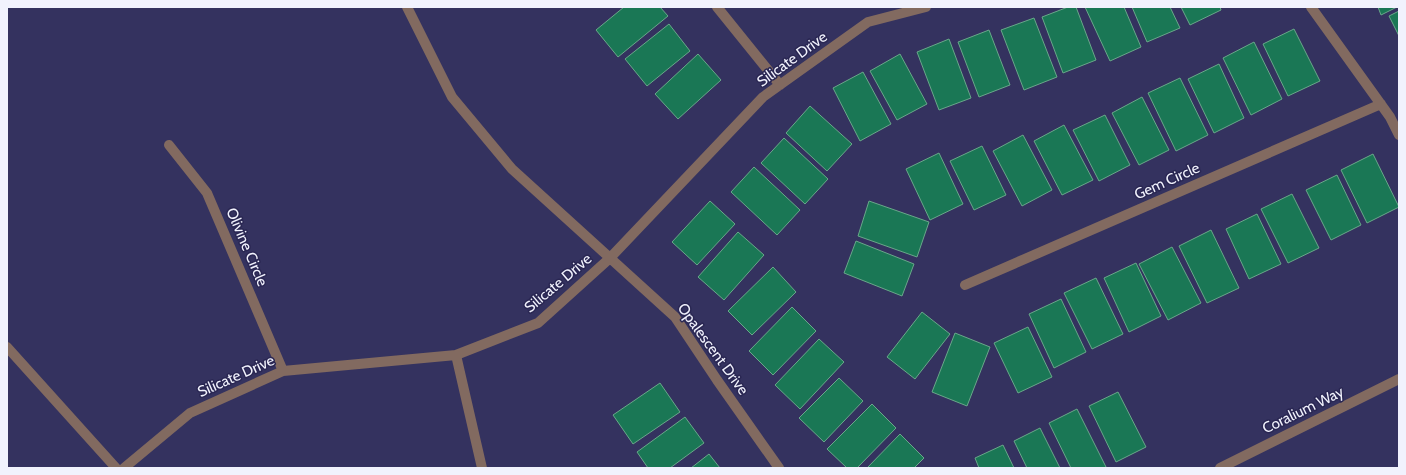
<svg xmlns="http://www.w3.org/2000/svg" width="1406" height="475" font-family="Cabin,sans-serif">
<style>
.building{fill:#1a7755;stroke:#69a78a}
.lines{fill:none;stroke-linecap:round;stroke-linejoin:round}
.minor{stroke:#826a60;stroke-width:10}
.labels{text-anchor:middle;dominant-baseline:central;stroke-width:3;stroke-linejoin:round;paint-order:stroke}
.street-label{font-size:15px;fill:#f1f2fd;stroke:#2a2753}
</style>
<rect width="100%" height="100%" fill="#34325f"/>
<path class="building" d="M624,7H660L668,16L618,57L596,30Z
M1068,7H1076L1096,60L1063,73L1042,17Z
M1085,7H1124L1141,47L1110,61Z
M1132,7H1170L1180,28L1147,42Z
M1181,7H1220L1221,10L1190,25Z
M1378,7H1397L1381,15Z
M1399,11V36L1389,16Z
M1034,18L1057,77L1024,90L1001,30Z
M669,24L690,51L647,86L625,59Z
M1294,29L1320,81L1288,96L1263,44Z
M989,30L1010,85L979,97L958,42Z
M949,39L971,98L939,110L917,52Z
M1254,42L1282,99L1251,115L1223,58Z
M698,54L721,80L678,119L655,94Z
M900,54L927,104L897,120L870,71Z
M1219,64L1244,118L1214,133L1188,79Z
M863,72L891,124L860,141L833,88Z
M1180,78L1208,135L1176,151L1148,93Z
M1142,97L1169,150L1139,165L1112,113Z
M810,106L852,144L827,171L786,133Z
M1105,115L1130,165L1099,181L1073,130Z
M1064,125L1093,180L1062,195L1034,141Z
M1023,135L1052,190L1022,206L993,151Z
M784,138L828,179L805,204L761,163Z
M982,146L1006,195L974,210L950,161Z
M939,153L963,204L930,220L906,169Z
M1373,154L1399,207L1367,223L1341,170Z
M754,167L800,210L777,235L731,192Z
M1337,175L1361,225L1331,240L1306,190Z
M1292,194L1319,248L1288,263L1261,209Z
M710,201L735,224L697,265L672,242Z
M869,201L929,222L917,257L858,236Z
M1257,214L1281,264L1249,279L1226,229Z
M1211,230L1239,288L1207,303L1179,246Z
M738,232L764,255L724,300L698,277Z
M856,241L914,264L902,296L844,273Z
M1172,247L1201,303L1168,320L1139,264Z
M1136,263L1161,316L1129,332L1104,278Z
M773,267L796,292L752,335L728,311Z
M1096,278L1123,334L1092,349L1064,293Z
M1061,299L1086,352L1054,368L1029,314Z
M792,307L816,331L773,375L749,351Z
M922,312L950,334L915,379L887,357Z
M1028,327L1052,377L1018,393L994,343Z
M955,333L990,347L967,406L932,392Z
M819,339L844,362L800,409L775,385Z
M839,378L863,401L824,442L799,418Z
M660,383L680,412L633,444L613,415Z
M1118,392L1146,447L1116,462L1089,406Z
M872,404L896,428L857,468H847L827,449Z
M1077,409L1106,467L1104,468H1071L1049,423Z
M685,417L704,443L670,468H648L637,452Z
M1040,428L1060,468H1027L1014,441Z
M900,434L924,458L914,468H867Z
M1003,445L1014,468H979L975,458Z
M709,454L720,468H691Z"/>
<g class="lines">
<path class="minor" d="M407,7L452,97L512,169L675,317L717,380L779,468
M717,7L780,85
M1311,7L1390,117L1399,135
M169,145L207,193L283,371
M965,285L1381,104
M7,347L116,468
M456,355L482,468
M124,468L190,413L283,371L456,355L538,323L610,258L763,97L868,22L926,7
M1220,468L1399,379"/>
</g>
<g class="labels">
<g class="street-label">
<text transform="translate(792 59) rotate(-36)">Silicate Drive</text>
<text transform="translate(1167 181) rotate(-24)">Gem Circle</text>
<text transform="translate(247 247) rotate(67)">Olivine Circle</text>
<text transform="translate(558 283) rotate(-40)">Silicate Drive</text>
<text transform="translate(713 349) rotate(54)">Opalescent Drive</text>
<text transform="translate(236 376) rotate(-24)">Silicate Drive</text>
<text transform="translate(1303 410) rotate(-26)">Coralium Way</text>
</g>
</g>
<rect width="1406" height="475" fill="none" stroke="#f1f2fd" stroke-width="16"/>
</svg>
